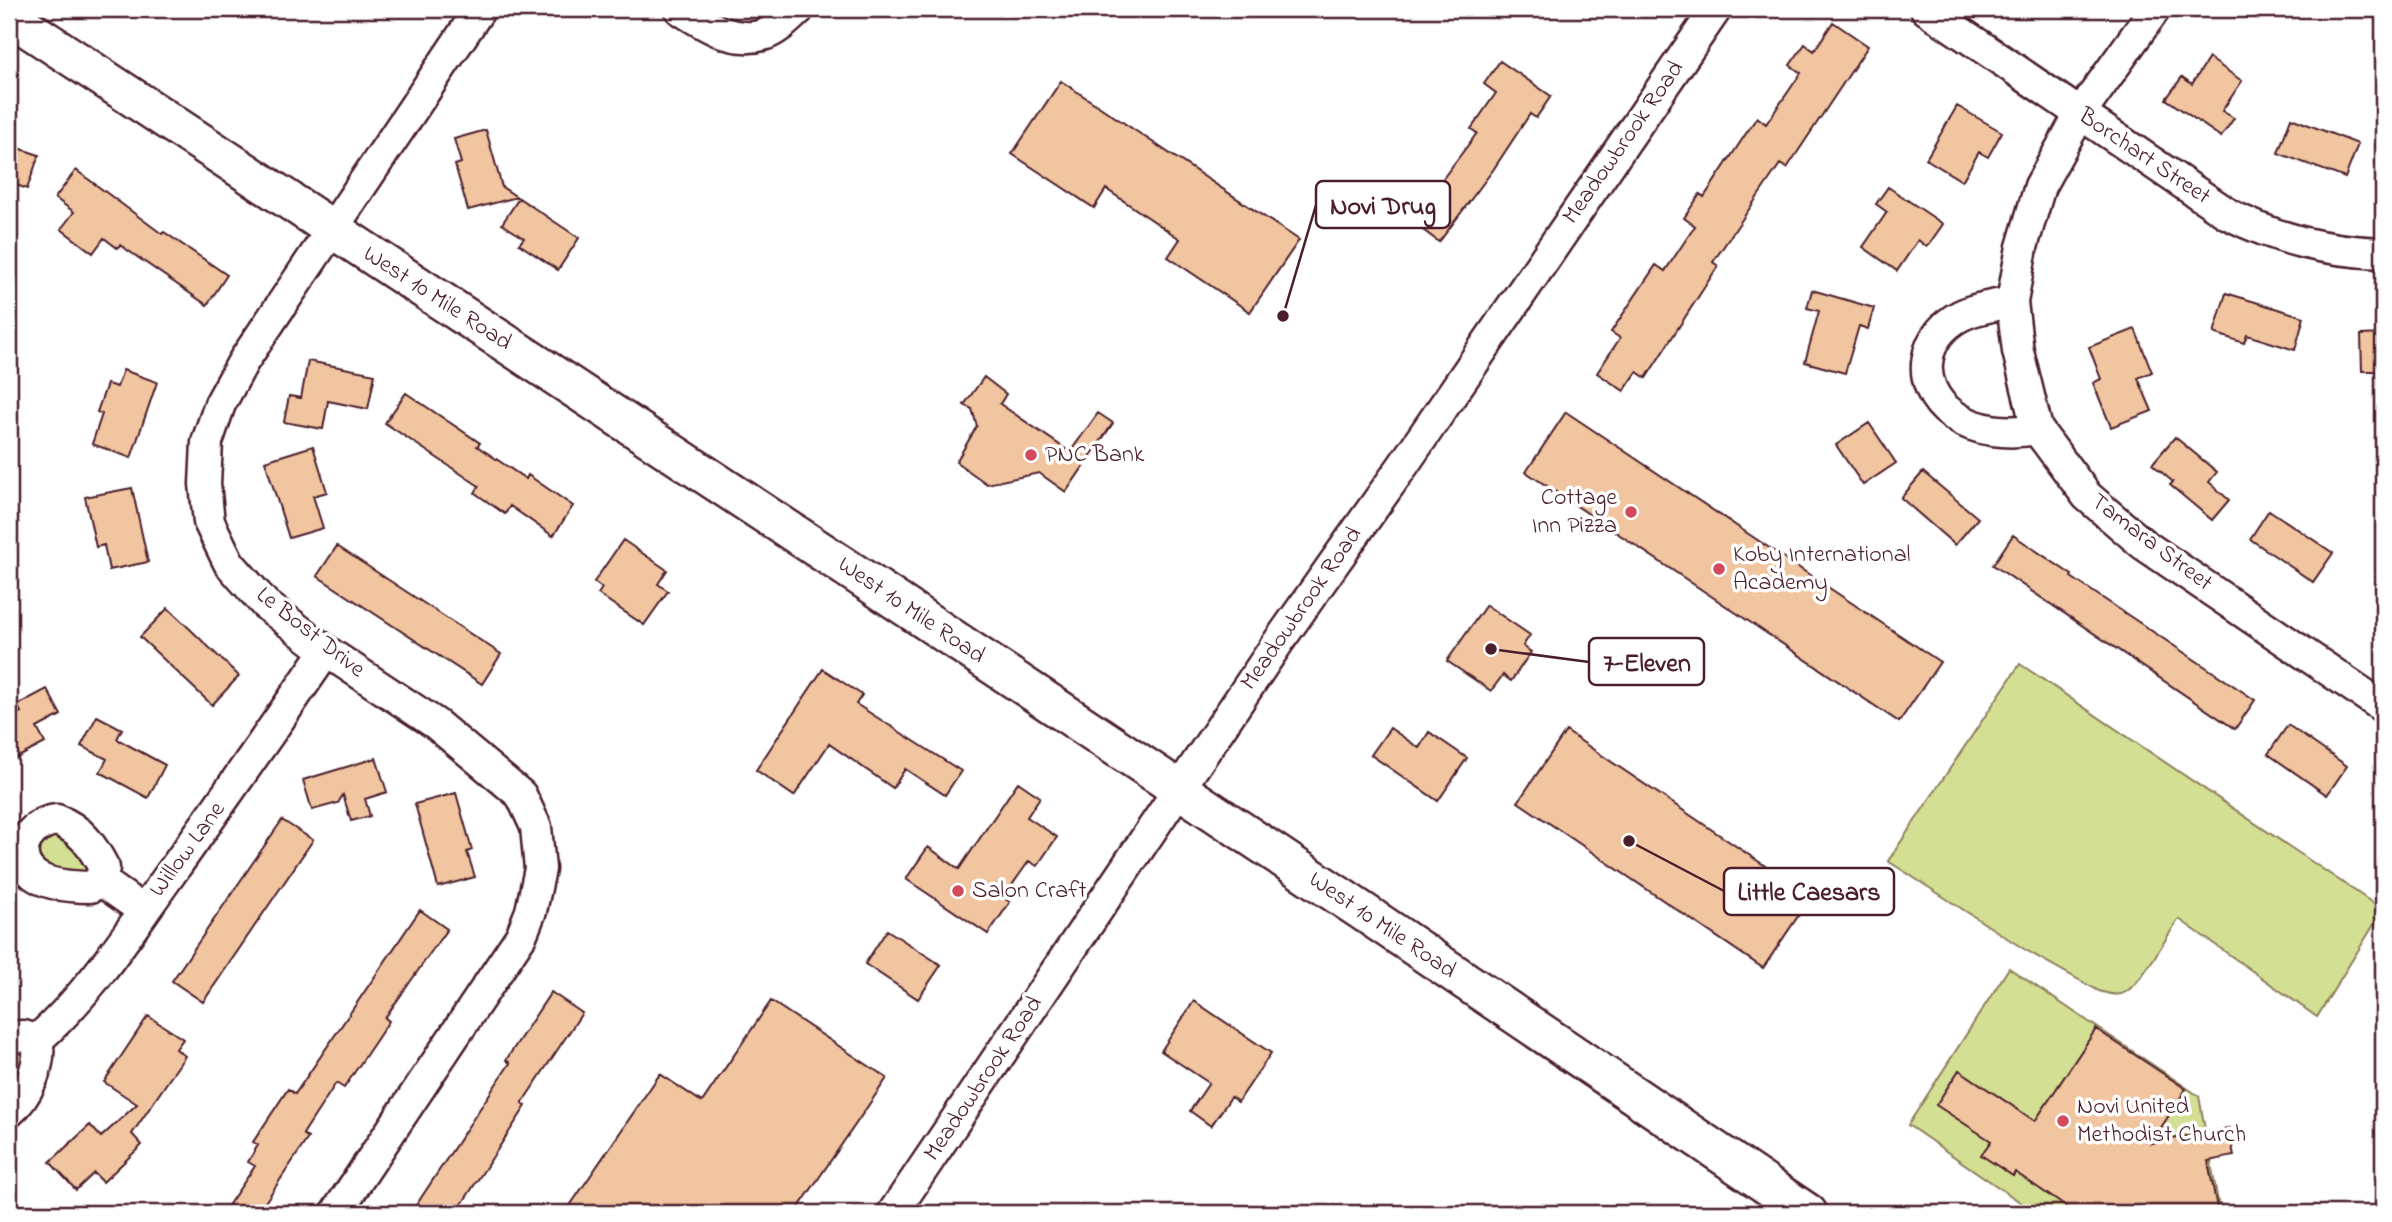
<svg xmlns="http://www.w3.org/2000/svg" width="2392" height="1222" font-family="'Indie Flower',sans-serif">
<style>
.green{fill:#d3df92;stroke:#8e7f5e;stroke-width:2}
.building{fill:#f1c5a0;stroke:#4a1f2b;stroke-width:2}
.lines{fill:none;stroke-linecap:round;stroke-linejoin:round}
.minor-casing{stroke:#4a1f2b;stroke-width:35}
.major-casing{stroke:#4a1f2b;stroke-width:42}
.minor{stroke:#fff;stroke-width:30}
.major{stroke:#fff;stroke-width:37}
.poi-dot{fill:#d1495b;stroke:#fff;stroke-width:2.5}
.labels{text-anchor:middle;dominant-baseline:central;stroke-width:7;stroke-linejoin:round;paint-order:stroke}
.street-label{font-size:24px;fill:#4a1f2b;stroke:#fff}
.poi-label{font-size:24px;fill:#4a1f2b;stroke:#fff;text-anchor:start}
.leader{fill:none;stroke:#4a1f2b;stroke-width:2.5}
.callout-dot{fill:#4a1f2b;stroke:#fff;stroke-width:2.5}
.callout{fill:#fff;stroke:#4a1f2b;stroke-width:2.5}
.callout-label{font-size:26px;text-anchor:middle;font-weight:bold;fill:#4a1f2b}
</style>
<rect width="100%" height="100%" fill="#fff"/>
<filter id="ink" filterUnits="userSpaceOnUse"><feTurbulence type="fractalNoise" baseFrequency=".0143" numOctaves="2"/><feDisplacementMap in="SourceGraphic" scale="14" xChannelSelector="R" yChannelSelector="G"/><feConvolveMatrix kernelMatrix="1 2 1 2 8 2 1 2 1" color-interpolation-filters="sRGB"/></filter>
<g filter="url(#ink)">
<path class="green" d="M2020,664L2383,910L2317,1017L2179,919C2166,936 2140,989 2121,994C2113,996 2106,993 2099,991L2024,949L1888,861Z
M61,833L91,867L86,874L48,868L35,858L37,840Z
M2009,968L2199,1096L2220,1213H2036L1908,1125Z
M19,1046L27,1056L9,1094V1047Z"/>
<path class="building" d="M1833,22L1868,46L1787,168L1780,164L1713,262L1718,266L1646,378L1637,372L1624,391L1597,373L1620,338L1611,332L1656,265L1665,271L1695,226L1684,218L1700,194L1704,197L1757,117L1766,124L1801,73L1790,65L1805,44L1814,51Z
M2209,58L2242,81L2222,111L2234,118L2221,137L2166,99L2182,77L2192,84Z
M1500,61L1551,96L1536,118L1530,114L1493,170L1439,242L1411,221L1477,133L1471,129L1496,93L1484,84Z
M1061,81L1299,240L1250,312L1168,257L1180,239L1106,189L1094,208L1012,154Z
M1957,106L2002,132L1988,157L1979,152L1962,181L1926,159Z
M2291,118L2358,144L2345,178L2278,153Z
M486,130L502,187L517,197L468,210L455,165L461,163L454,139Z
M9,145L39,155L27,189L9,182Z
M76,170L162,234L164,232L227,275L207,305L120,245L117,248L104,238L93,253L61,229L74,212L55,198Z
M1888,187L1943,224L1927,247L1918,240L1897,271L1863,247L1887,212L1876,204Z
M519,198L579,238L558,270L519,244L524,238L502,224Z
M1812,290L1874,308L1868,329L1859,326L1845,373L1805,362L1819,311L1807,308Z
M2226,293L2304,317L2295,350L2247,335L2244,343L2214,333Z
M2135,329L2152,372L2138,378L2152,411L2111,427L2093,383L2101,379L2089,347Z
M2383,334V371H2362L2361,335Z
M308,361L375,374L368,409L328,401L323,429L284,422L289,396L301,398Z
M123,370L157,382L131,458L92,444L102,414L97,412L107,384L117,387Z
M984,377L1006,394L1000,404L1070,452L1098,413L1113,423L1066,492L1039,473L987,484L956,462L977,426L972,409L964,405Z
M406,393L480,443L477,446L526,479L528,475L573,506L553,536L510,506L505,514L475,493L479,486L385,423Z
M1566,412L1940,662L1899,722L1526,472Z
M1869,423L1896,463L1863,485L1836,445Z
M2175,437L2217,472L2209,482L2229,500L2212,520L2170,485L2173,482L2152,464Z
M313,446L327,492L313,496L323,528L289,538L265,461Z
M1923,472L1978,518L1955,545L1901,498Z
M132,488L148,562L109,570L104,545L96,547L85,497Z
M2269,510L2333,553L2313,582L2250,539Z
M2013,535L2072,575L2071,577L2255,700L2235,729L1993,565Z
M623,540L667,570L658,584L668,591L644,625L598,594L602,588L594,582Z
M337,546L501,654L482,684L317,576Z
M1486,605L1530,635L1523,646L1531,652L1511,681L1503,675L1491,691L1447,661Z
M168,608L239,676L212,705L140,637Z
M823,669L862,695L856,704L961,771L945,795L905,769L893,788L829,744L794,796L756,770Z
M47,689L61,715L37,728L45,743L9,762V718L21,712L17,705Z
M97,716L122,729L117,739L165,765L148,798L100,772L107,759L81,746Z
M2288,725L2347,766L2327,795L2268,754Z
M1390,728L1419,748L1429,732L1467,758L1438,801L1371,755Z
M1566,731L1811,897L1763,968L1518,802Z
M376,758L387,792L365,799L370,816L351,821L343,795L338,803L312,810L303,780Z
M1018,782L1040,797L1027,817L1057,837L1037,866L1029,861L1003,898L1010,902L988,934L906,879L928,847L959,869Z
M456,793L472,850L467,852L475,877L438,887L415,804Z
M282,820L313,840L203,1002L172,981Z
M420,910L447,929L385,1018L389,1021L344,1088L336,1083L303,1134L308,1138L258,1213H223L255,1166L248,1162L258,1145L253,1142L288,1089L295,1094Z
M887,930L941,965L918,999L865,964Z
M551,992L582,1013L522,1103L526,1106L456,1213H411L510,1063L506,1060Z
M771,1001L887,1078L795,1213H565L660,1074L702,1102Z
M1194,1001L1271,1053L1238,1102L1231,1097L1211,1126L1190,1111L1209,1083L1161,1051Z
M148,1016L183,1039L176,1049L185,1056L132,1134L142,1145L103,1182L94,1173L76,1190L50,1162L90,1125L101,1137L137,1104L104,1082Z
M2096,1029L2186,1089L2151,1143L2229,1128L2234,1156L2208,1161L2218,1213H2075L2015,1172L2013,1176L1981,1155L1991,1141L1936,1105L1959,1070L2035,1121Z"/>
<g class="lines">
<defs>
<path id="minor" d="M680,9C703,24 733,44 763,35C777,31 789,18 799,9
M1926,9L2228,214C2279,240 2326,251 2383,253
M2155,9L2080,114L2040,186L2022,247L2012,302L2018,351L2037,429L2087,496L2143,544L2383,707
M2012,302C1998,305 1983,307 1969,312C1922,329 1911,385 1953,415C1977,432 2009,434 2037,429
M57,820C81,829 92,845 104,868L100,880L91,887C74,887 46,885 33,874C9,852 31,822 57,820Z
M100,880L144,911
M9,1037L23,1036L37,1040C43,1063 27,1097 9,1112
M37,1040C87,996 123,941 161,887C217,809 272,730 326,651
M336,1213L521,936L531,911L540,869L536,827L521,795L436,724L326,651L265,604L229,563L209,522L205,484L207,442L220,404L243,362L480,9
M893,1213L1279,641L1402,467L1716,9"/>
<path id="major" d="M9,16L868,582L1362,911L1808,1213"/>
</defs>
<use href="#minor" class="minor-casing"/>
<use href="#major" class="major-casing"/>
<use href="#minor" class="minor"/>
<use href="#major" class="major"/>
</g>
</g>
<g class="poi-dot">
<circle cx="1031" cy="455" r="7"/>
<circle cx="1631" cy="512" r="7"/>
<circle cx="1719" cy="569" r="7"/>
<circle cx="958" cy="891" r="7"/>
<circle cx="2063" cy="1121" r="7"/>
</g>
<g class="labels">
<g class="street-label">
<text transform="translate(1624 143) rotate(-55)">Meadowbrook Road</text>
<text transform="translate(2144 157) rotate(34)">Borchart Street</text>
<text transform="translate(437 299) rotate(33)">West 10 Mile Road</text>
<text transform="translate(2151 543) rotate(37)">Tamara Street</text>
<text transform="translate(1302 609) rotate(-55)">Meadowbrook Road</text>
<text transform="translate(911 611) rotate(34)">West 10 Mile Road</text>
<text transform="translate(310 633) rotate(38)">Le Bost Drive</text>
<text transform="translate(188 850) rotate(-54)">Willow Lane</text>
<text transform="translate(1382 926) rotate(34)">West 10 Mile Road</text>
<text transform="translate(984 1079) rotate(-56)">Meadowbrook Road</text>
</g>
<g class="poi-label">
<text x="1045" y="455">PNC Bank</text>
<text x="1617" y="498" text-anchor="end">Cottage<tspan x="1617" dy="28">Inn Pizza</tspan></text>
<text x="1733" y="555">Koby International<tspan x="1733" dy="28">Academy</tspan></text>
<text x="972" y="891">Salon Craft</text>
<text x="2077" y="1107">Novi United<tspan x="2077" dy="28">Methodist Church</tspan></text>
</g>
</g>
<path class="leader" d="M1283 316L1316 205M1491 649L1589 662M1629 841L1724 891"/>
<g class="callout-dot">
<circle cx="1283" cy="316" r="7"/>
<circle cx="1491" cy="649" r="7"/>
<circle cx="1629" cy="841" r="7"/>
</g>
<g class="callout">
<rect x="1316" y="181" width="134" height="47" rx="7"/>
<rect x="1589" y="638" width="115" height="47" rx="7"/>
<rect x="1724" y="868" width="170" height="47" rx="7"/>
</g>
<g class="callout-label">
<text x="1383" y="214">Novi Drug</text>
<text x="1647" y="671">7-Eleven</text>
<text x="1809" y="900">Little Caesars</text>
</g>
<rect width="2392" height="1222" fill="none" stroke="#fff" stroke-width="35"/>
<rect x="18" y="18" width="2357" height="1187" fill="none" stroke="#4a1f2b" stroke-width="2.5" filter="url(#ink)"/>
</svg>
